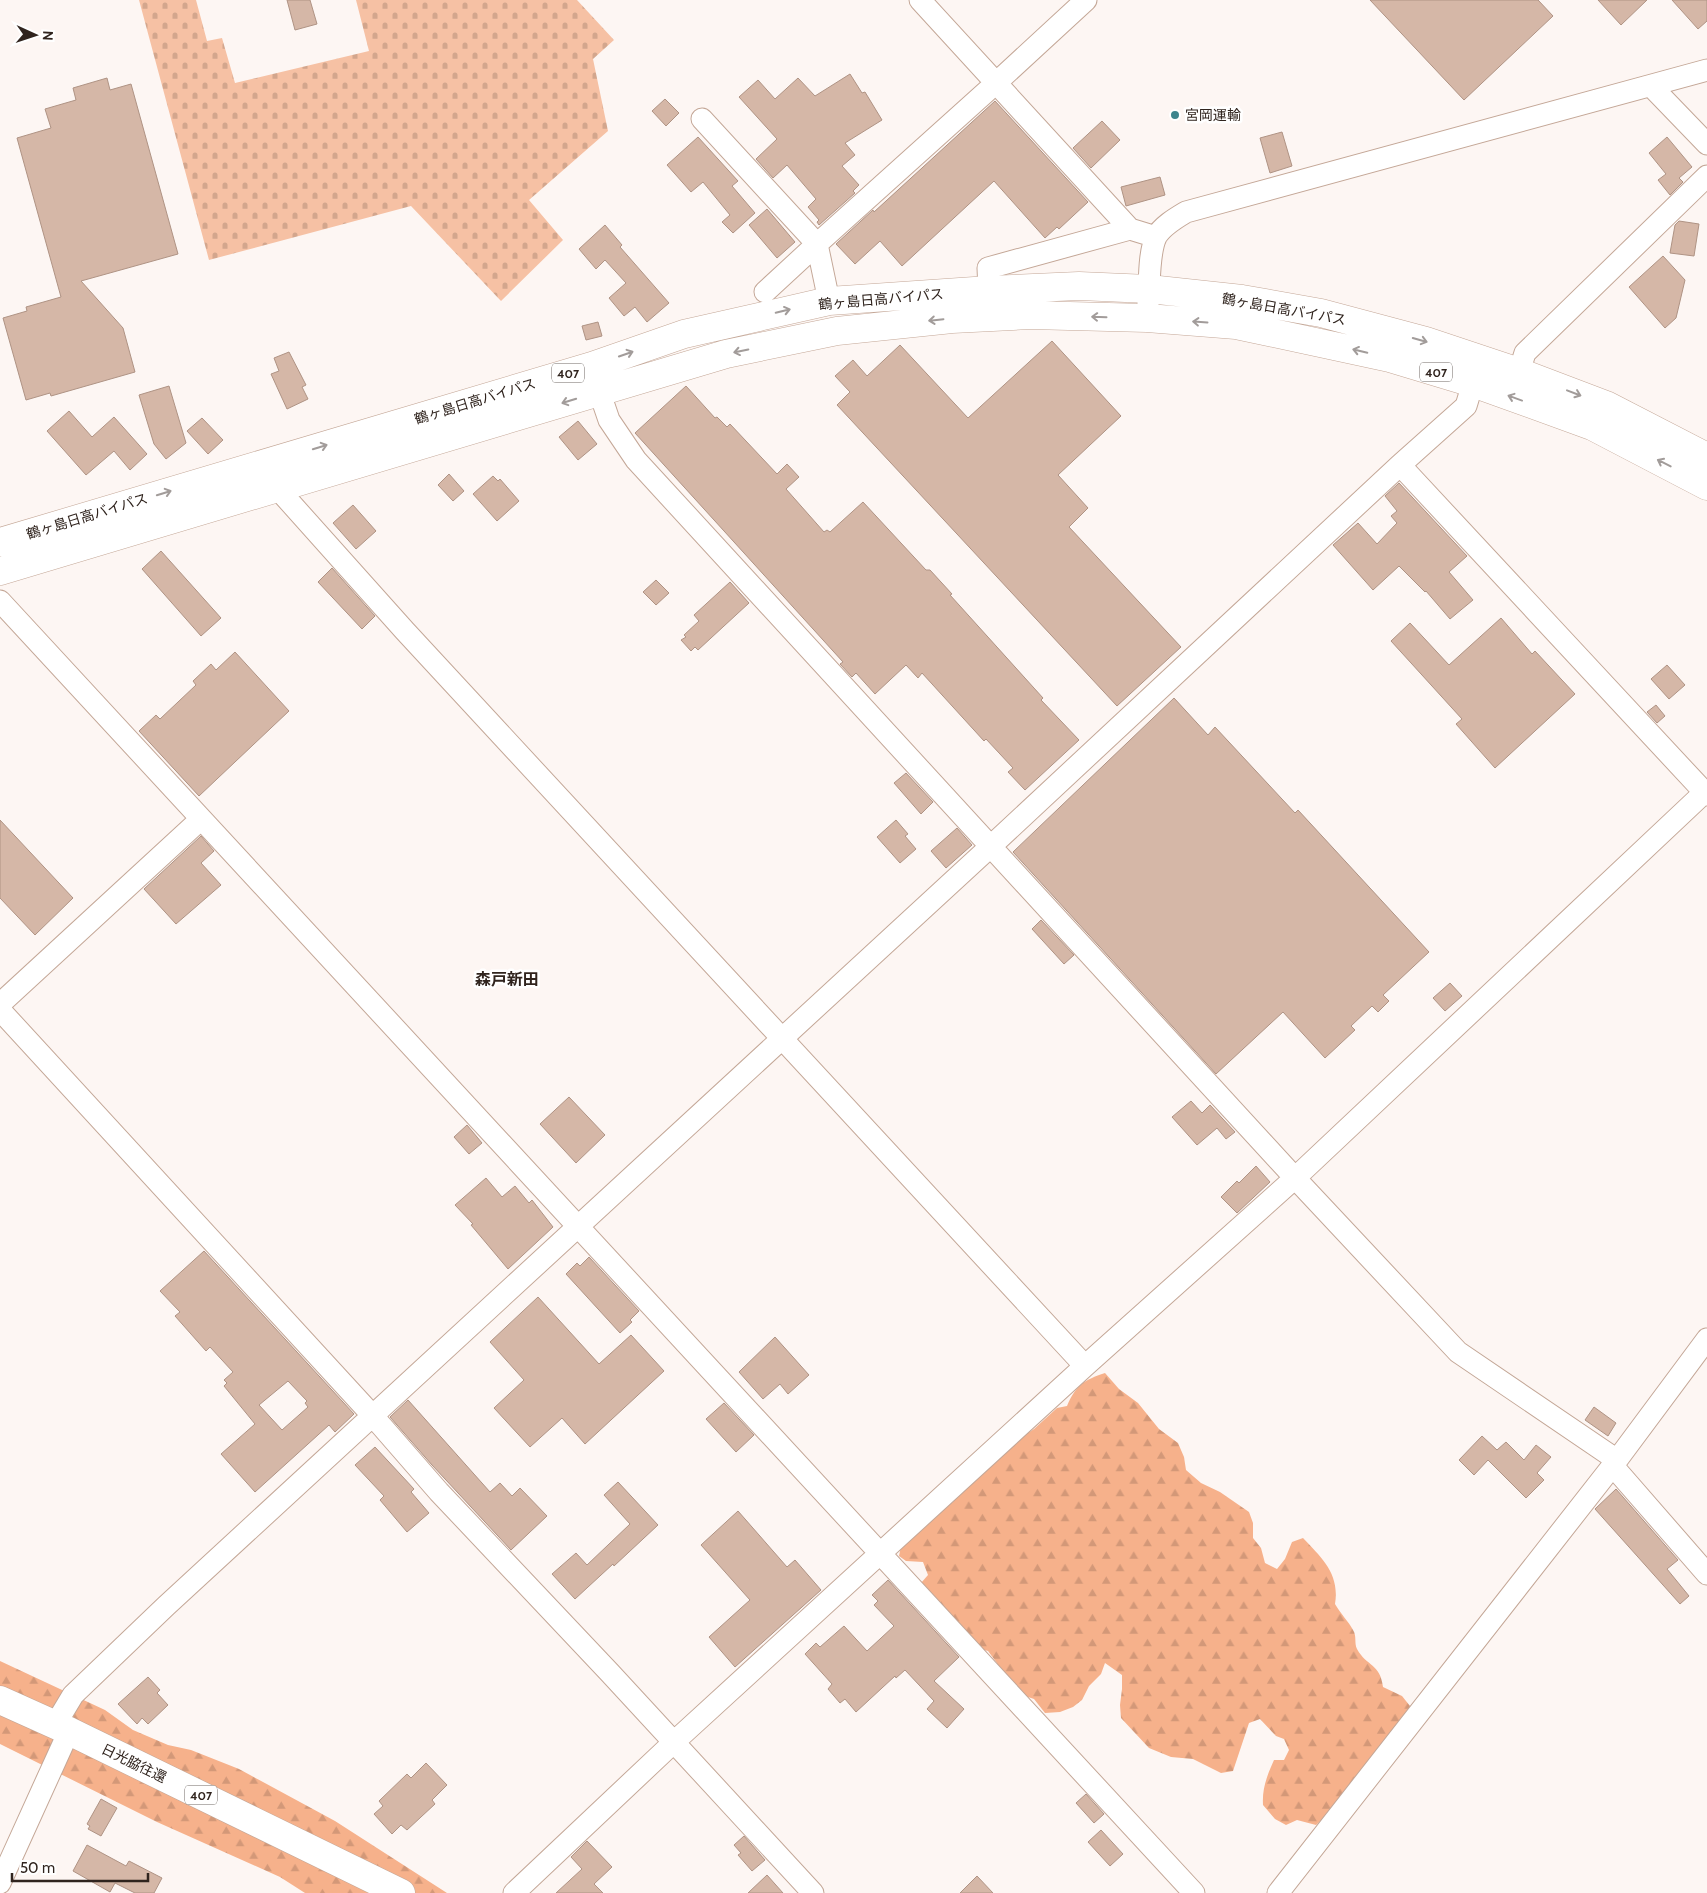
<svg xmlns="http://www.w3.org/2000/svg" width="1707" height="1893" font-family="Cabin,'Noto Sans JP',sans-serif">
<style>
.forest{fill:url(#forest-firs)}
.cemetery{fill:url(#cemetery-stones)}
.building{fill:#d5b7a7;stroke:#af9384;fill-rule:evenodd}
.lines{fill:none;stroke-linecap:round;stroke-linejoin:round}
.minor-casing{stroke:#c4a797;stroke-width:23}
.highway-casing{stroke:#c4a797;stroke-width:29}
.minor{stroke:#fff;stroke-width:21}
.highway{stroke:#fff;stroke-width:28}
.oneway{stroke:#a29c9a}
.poi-dot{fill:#3d858d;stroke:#fff;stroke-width:2}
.labels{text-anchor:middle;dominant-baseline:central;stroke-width:5;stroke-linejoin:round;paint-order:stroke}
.shield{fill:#fff;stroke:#6e6662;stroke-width:1}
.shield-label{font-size:12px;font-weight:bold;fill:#30241e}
.poi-label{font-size:14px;fill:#30241e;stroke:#fff;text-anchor:start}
.street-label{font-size:14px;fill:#30241e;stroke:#fff}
.quarter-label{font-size:16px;font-weight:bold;fill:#30241e;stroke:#fff}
</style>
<defs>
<pattern id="forest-firs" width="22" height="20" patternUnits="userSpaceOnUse" patternTransform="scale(1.25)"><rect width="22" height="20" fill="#f6b18b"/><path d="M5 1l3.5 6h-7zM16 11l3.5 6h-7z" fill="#d39878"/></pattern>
<pattern id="cemetery-stones" width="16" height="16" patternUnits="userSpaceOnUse" patternTransform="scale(1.25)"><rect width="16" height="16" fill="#f6c1a4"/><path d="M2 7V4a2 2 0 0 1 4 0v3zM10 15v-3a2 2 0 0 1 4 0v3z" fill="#d3a68d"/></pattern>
</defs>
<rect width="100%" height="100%" fill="#fdf6f3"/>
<path class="forest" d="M1105,1373L1119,1389L1138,1403L1159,1429L1178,1443L1184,1457L1186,1470L1201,1483L1220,1492L1249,1512L1253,1523V1538L1261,1548L1265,1563L1277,1569L1285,1559L1292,1542L1303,1538C1322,1558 1340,1574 1335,1604C1340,1613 1349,1622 1353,1630C1357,1636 1354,1643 1357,1649C1367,1667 1380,1663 1383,1687L1402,1696L1410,1706L1407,1719L1326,1816L1316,1825L1297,1820L1286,1825L1275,1819L1263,1805C1262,1788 1267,1776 1274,1760H1284L1289,1750L1284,1739L1276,1736L1260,1719L1249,1723L1233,1771L1221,1773L1193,1759L1171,1757L1149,1748L1121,1718L1120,1705L1122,1689V1675L1105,1663L1101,1674L1089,1686L1082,1700L1073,1707L1060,1712L1045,1713L1034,1699L1025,1696L999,1673L997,1663L988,1651L973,1647L921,1583L928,1575L923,1562L906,1561L899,1556L901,1546L944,1507L953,1502L961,1490L1014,1442L1034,1429L1057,1408L1067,1406C1076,1385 1084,1380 1105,1373Z
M0,1661L105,1710L133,1730L168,1745L191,1750L239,1769L335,1821L447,1893H305L280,1877L157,1822L0,1744Z"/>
<path class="cemetery" d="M139,0H196L207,41L222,38L235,83L369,51L356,0H577L614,40L593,59L608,131L529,200L563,240L501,301L411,206L209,260Z"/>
<path class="building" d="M287,0H310L317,24L295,30Z
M1370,0H1538L1553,16L1464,100Z
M1598,0H1647L1621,25Z
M1672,0H1707V21L1698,29Z
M850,74L862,93L865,92L882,120L845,143L855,155L842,166L859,185L853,191L855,193L819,225L817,222L819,220L808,207L816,199L787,165L773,178L756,159L777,139L739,97L758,80L775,99L798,78L815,96Z
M107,78L110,90L131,84L178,254L81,281L123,328L135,372L51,396L50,393L26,400L3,318L27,311L26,307L61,297L17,138L51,128L45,109L76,100L73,88Z
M665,99L679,113L666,126L652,111Z
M995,101L1088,202L1059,229L1057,227L1045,238L994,181L902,266L880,241L855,264L836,244L873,210L874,212Z
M1102,121L1120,140L1091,168L1073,148Z
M1282,132L1292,166L1270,173L1260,138Z
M698,137L738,181L732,186L755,213L733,233L722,222L730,215L703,182L691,192L667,165Z
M1667,137L1692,167L1679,178L1683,182L1670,195L1658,180L1666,174L1649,153Z
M1160,177L1165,195L1126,206L1121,187Z
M767,209L795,242L777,258L749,225Z
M1679,221L1699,224L1694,256L1670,253L1675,225Z
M605,225L622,245L620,247L669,303L647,322L635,307L624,316L609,298L626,283L605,260L596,269L579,249Z
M1663,256L1685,280L1676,318L1665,328L1629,287Z
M598,322L602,336L586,340L582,326Z
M1052,341L1121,416L1058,475L1088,508L1069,527L1181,647L1117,706L837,405L850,392L835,376L853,360L867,376L900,345L968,418Z
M289,352L306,385L302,387L308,399L287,409L271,374L279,371L274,358Z
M169,386L186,443L166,459L154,444L139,395Z
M686,386L715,418L717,417L727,427L730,424L777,474L787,464L799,477L786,489L824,532L827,530L830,532L863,502L926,570H930L952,594L950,595L1043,698L1041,700L1079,740L1025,790L1008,772L1013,768L986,739L984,741L922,673L918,678L906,665L875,694L856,673L852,677L840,664L843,662L635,433Z
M69,411L92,437L114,417L147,454L130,470L114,451L86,475L47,431Z
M202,418L223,440L208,454L187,431Z
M578,421L597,444L578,460L559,437Z
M449,474L464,491L453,501L438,485Z
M493,476L498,481L500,479L519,501L497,521L473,494Z
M1399,483L1467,556L1449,572L1473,600L1450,619L1426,591L1425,592L1399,566L1373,590L1333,545L1358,523L1377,544L1397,523L1391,516L1397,511L1385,496Z
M353,505L376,531L356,549L333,523Z
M161,551L221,618L201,636L142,569Z
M332,568L375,616L362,629L318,582Z
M656,580L669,593L656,605L643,592Z
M730,582L749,603L698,650L695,647L691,651L681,640L686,637L684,635L699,621L694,615Z
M1501,618L1532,654L1535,651L1575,694L1495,768L1456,724L1462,719L1391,641L1410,623L1449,665Z
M235,652L289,711L199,796L139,731L156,715L160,719L196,685L193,681L211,664L216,670Z
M1667,665L1685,685L1669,699L1651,679Z
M1174,698L1208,735L1215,727L1295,813L1298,810L1429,952L1383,995L1389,1001L1378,1012L1372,1006L1351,1026L1355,1030L1325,1058L1283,1012L1216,1074L1013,852Z
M1656,705L1665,716L1657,723L1647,712Z
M906,773L933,802L921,814L894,783Z
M0,820L73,898L35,935L0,898Z
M896,820L908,834L905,836L916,849L900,863L877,837Z
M957,828L972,845L946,868L931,851Z
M201,836L214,851L201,863L221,885L176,924L144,889Z
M1041,920L1074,955L1064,964L1032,929Z
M1450,983L1462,996L1445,1011L1433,998Z
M569,1097L605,1135L576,1163L540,1124Z
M1191,1101L1202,1113L1210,1105L1235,1132L1226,1139L1217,1128L1197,1145L1172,1117Z
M467,1125L482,1143L469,1154L454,1137Z
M1256,1166L1270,1182L1237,1213L1221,1197L1237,1181L1239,1183Z
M486,1178L502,1197L515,1186L529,1203L532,1200L553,1227L508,1269L471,1225L473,1224L455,1205Z
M204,1251L354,1414L335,1432L329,1425L255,1492L221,1454L255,1424L224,1386L227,1383L224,1380L233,1372L210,1347L206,1351L175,1316L180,1312L160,1291ZM288,1381L307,1401L305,1403L308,1407L282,1430L259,1405Z
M589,1257L639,1311L630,1320L632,1322L620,1333L566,1274L577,1263L580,1266Z
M538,1297L599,1364L631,1335L664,1371L585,1444L562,1418L530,1447L494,1408L524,1380L490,1342Z
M775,1337L809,1375L788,1394L780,1384L763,1399L739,1372Z
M408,1400L490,1492L500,1483L512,1496L520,1488L547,1516L511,1550L432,1465L390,1417Z
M724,1403L754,1435L736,1452L706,1419Z
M1594,1407L1616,1423L1608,1436L1585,1420Z
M1482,1436L1497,1450L1506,1442L1524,1460L1536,1445L1551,1457L1537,1473L1544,1480L1526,1498L1488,1460L1474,1475L1459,1460Z
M375,1447L414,1489L411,1492L429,1513L407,1532L380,1500L384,1496L355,1465Z
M618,1482L658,1525L614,1566L613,1564L575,1599L552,1574L576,1553L587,1565L630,1524L604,1495Z
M1616,1489L1678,1560L1667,1569L1689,1596L1680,1604L1595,1509Z
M738,1511L787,1567L795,1560L821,1590L735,1667L709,1637L750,1600L701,1545Z
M888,1580L959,1657L934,1681L964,1709L947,1728L927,1709L934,1701L905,1670L896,1678L895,1676L856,1712L845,1699L840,1703L828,1689L832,1684L805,1654L816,1643L820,1647L844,1626L867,1651L894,1626L874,1605L878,1601L872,1595Z
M148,1677L160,1690L157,1693L168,1705L148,1724L142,1718L137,1724L118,1704Z
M426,1763L447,1785L432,1800L435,1804L407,1830L401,1825L392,1834L374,1814L383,1806L379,1801L407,1774L411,1778Z
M1086,1794L1104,1814L1094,1823L1076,1803Z
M101,1799L117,1808L101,1836L88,1829L90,1826L87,1824Z
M1101,1830L1123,1854L1110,1866L1088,1842Z
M744,1836L765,1860L752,1871L738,1855L741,1853L734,1845Z
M587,1841L612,1867L594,1884L603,1893H556L582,1869L571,1857Z
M87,1845L126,1866L129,1861L162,1878L154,1893H135L115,1883L110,1892L73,1871Z
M767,1875L783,1893H748Z
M977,1876L993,1893H960Z"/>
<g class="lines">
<defs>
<path id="minor" d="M920,0L1130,229L1156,237
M1651,86L1707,144
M702,119L817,244L765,292
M989,290L988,268L1130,229
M829,301L817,244L996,83L1086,0
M1148,304C1150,285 1148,254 1156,237C1162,226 1176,218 1186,212L1707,70
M1519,372L1525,353L1707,176
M595,379L609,420L636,460L1295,1178L1458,1352L1617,1460
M1400,465L1707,795
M278,489L405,631L1085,1366
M0,601L1194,1893
M0,1004L201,819
M0,1010L372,1415L439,1492L610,1673L813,1893
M1612,1465L1707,1574
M55,1725L73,1695L166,1606L990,847L1400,465L1466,406L1473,383
M0,1883L69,1731
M514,1893L674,1742L1085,1366L1295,1178L1707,790
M1278,1893L1617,1460L1707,1339"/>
<path id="highway" d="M0,542L592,366L684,334L829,301L989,290L1079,286L1149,289L1242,299L1321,313L1426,341L1519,372L1606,405L1707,457
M0,571L726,354L837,331L952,319L1030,315L1147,318L1236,325L1390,358L1473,383L1592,426L1707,486
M0,1700L69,1731L401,1893"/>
</defs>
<use href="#minor" class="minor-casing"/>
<use href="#highway" class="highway-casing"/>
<use href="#minor" class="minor"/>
<use href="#highway" class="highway"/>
</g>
<defs><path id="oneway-shaft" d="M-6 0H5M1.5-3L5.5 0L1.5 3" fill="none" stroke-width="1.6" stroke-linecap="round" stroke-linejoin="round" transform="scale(1.25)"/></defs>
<g class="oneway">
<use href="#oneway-shaft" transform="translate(783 311) rotate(-13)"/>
<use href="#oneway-shaft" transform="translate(1099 317) rotate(-178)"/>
<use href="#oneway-shaft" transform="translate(936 320) rotate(174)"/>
<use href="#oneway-shaft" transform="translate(1200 322) rotate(-176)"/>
<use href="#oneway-shaft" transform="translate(1420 340) rotate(16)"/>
<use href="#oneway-shaft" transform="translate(741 351) rotate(168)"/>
<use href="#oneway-shaft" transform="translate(1360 351) rotate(-167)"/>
<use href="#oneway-shaft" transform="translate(626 354) rotate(-19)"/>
<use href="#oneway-shaft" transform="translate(1574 393) rotate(21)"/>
<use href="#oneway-shaft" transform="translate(1515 398) rotate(-160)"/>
<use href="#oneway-shaft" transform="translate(569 401) rotate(163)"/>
<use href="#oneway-shaft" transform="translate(320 447) rotate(-17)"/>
<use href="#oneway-shaft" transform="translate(1664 463) rotate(-153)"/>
<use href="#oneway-shaft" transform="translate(164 493) rotate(-17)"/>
</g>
<circle class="poi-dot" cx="1175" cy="115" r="5"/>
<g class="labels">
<g class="shield">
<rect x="1420" y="362.5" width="32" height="19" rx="4"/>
<rect x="552" y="363.5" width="32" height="19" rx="4"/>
<rect x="185" y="1785.5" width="32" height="19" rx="4"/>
</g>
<g class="shield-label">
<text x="1436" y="372">407</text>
<text x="568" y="373">407</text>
<text x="201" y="1795">407</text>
</g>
<g class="poi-label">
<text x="1185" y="115">宮岡運輸</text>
</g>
<g class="street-label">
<text transform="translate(881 299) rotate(-5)">鶴ヶ島日高バイパス</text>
<text transform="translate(1284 309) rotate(10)">鶴ヶ島日高バイパス</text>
<text transform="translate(475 401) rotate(-17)">鶴ヶ島日高バイパス</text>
<text transform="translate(87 516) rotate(-17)">鶴ヶ島日高バイパス</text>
<text transform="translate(134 1763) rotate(26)">日光脇往還</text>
</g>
<g class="quarter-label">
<text x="507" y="979">森戸新田</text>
</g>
</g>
<g transform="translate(35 35) rotate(93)" stroke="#ffffff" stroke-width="4" paint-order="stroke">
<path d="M0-4L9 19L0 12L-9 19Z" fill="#30241e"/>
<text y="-8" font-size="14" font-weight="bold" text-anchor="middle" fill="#30241e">N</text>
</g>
<path d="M12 1873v8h136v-8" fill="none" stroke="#30241e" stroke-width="2.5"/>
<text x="20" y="1873" font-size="15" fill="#30241e" stroke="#ffffff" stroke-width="4" paint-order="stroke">50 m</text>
</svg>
